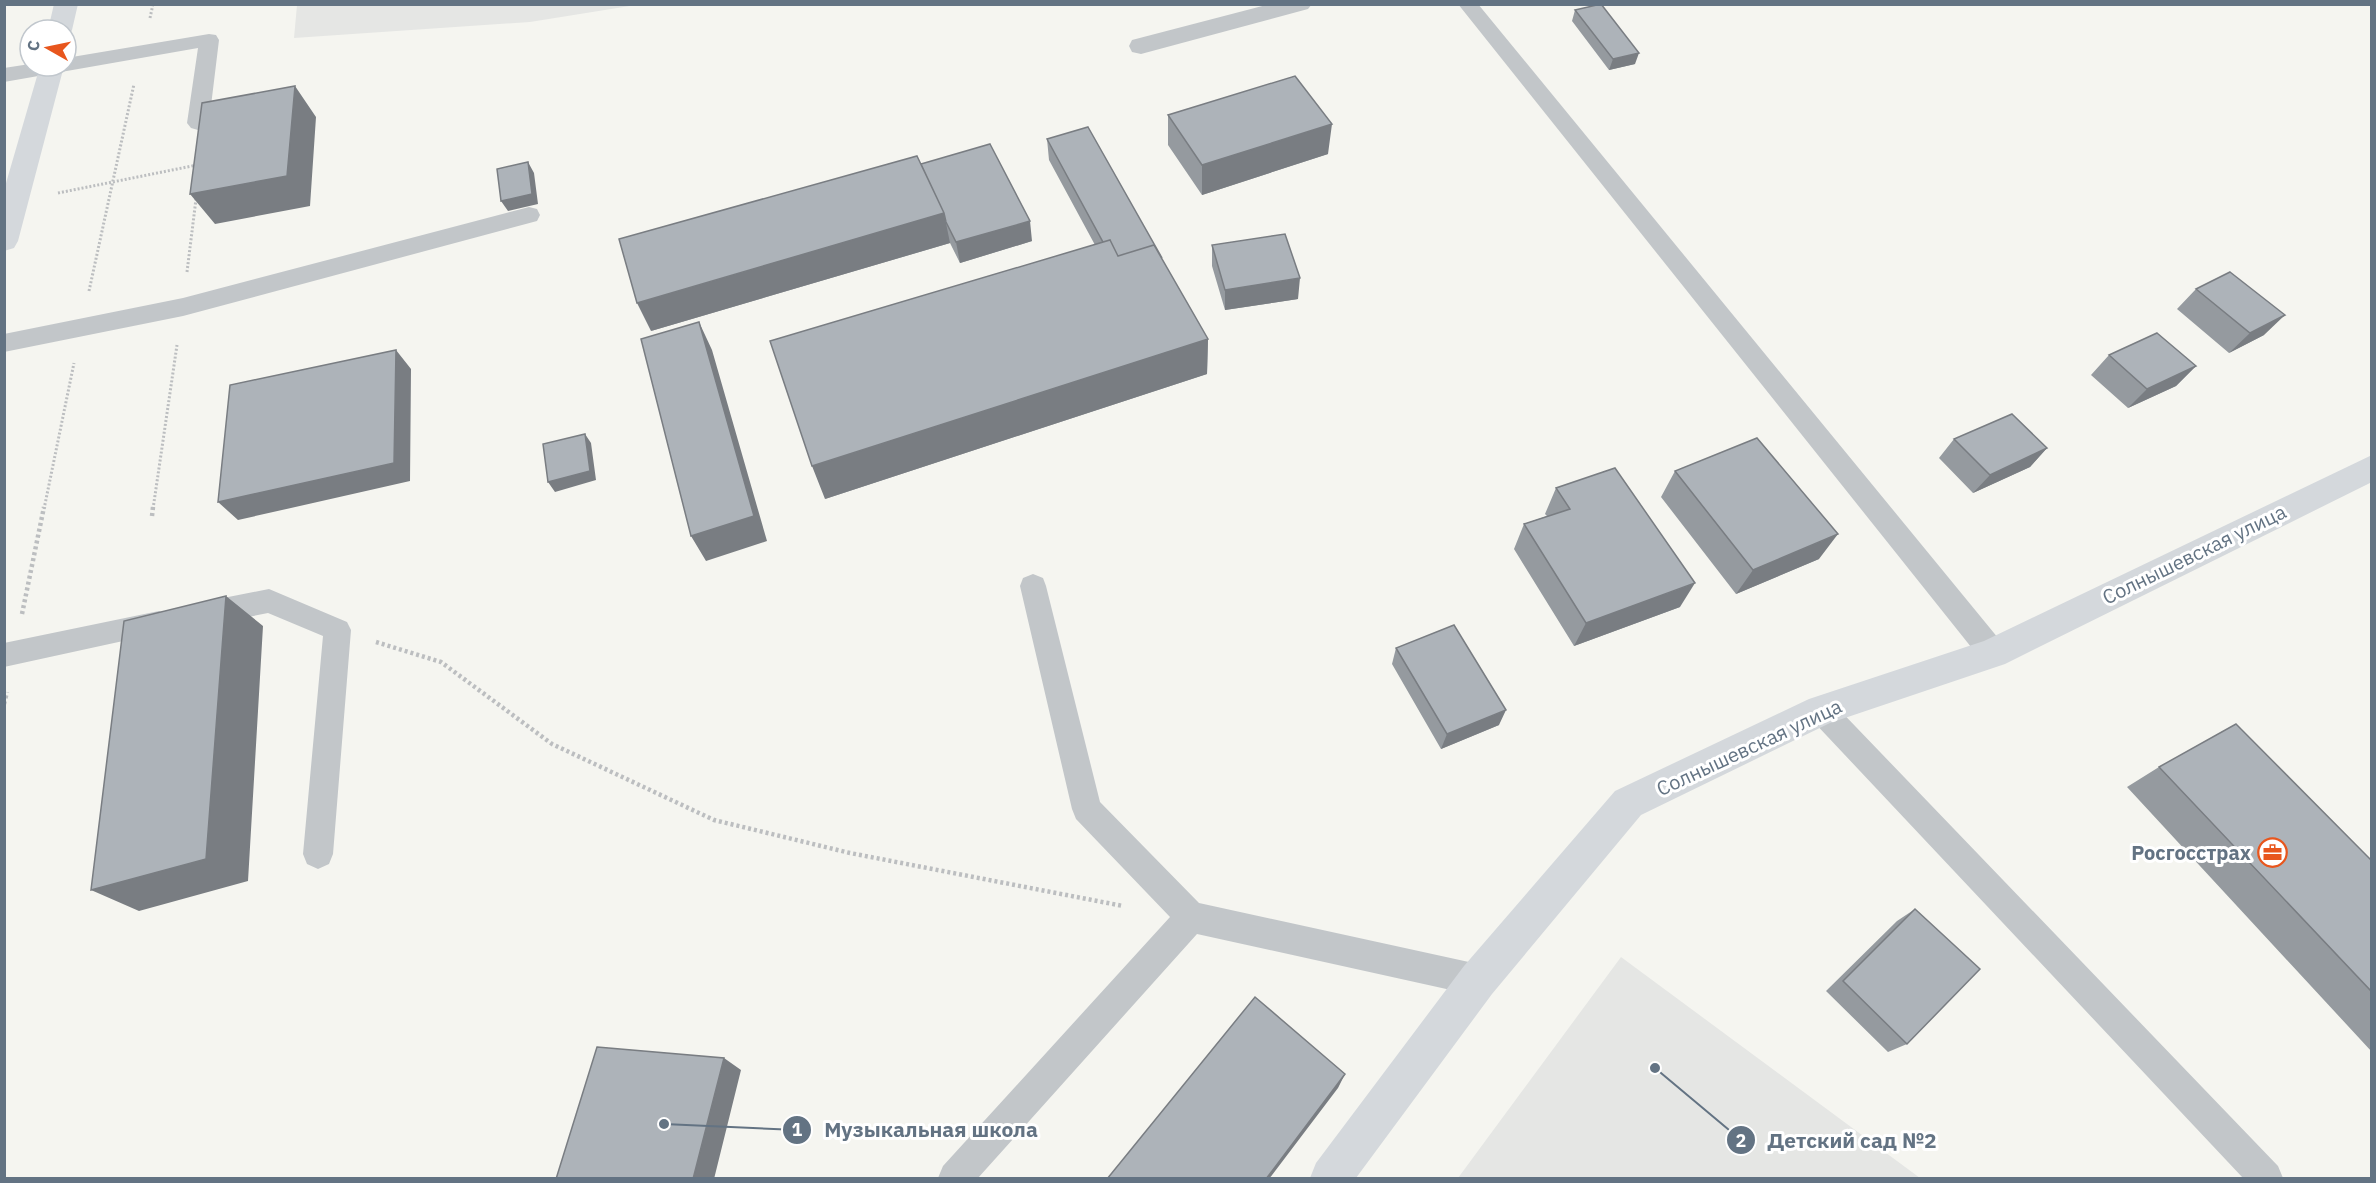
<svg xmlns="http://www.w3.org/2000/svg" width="2376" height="1183" font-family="'IBM Plex Sans',sans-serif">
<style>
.built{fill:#e5e6e4}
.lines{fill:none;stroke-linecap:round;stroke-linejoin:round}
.path-far1{stroke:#bcbec0;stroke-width:3;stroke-dasharray:2 2;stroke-linecap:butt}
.path{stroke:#bcbec0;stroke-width:4.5;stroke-dasharray:3 3;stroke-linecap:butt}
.lane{fill:#c2c6c9;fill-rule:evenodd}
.street{fill:#c2c6c9;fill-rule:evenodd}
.secondary{fill:#d4d8dc;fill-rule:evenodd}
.wall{fill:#959a9f}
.shaded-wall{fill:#797d82}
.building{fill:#adb3b9;stroke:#797d82;stroke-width:1.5}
.labels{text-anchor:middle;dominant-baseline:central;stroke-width:6;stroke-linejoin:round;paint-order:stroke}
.street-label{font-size:20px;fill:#637383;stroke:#fff}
.poi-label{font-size:20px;font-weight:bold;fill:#637383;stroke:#fff;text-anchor:end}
.leader{fill:none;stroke:#637383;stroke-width:2}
.callout-dot{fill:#637383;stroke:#fff;stroke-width:2}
.mark-label{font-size:18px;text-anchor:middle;font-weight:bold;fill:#fff}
.callout-label{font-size:21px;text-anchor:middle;font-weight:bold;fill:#637383;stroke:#fff;stroke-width:6;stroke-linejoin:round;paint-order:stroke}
</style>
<rect width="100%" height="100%" fill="#f5f5f0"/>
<path class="built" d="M297,5V4L636,5L530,22L294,38Z
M1621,957L1920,1178H1458Z"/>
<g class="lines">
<path class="path-far1" d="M150,18L153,4
M58,193L197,165
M187,272L196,199
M89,291L134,84
M44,509L74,363
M153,509L177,345"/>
<path class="path" d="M152,516L153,507
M22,614L44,507
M376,642L441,662L552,744L714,820L850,853L1123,906
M4,704L7,692"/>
<path class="lane" d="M1458,4H1478L2003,644L2007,653L2003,662L1993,665L1983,662Z
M209,34L216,35L219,40L210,114L235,109L242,111L245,116L242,121L198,130L191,128L187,123L198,48L4,82V68L30,64V66H66V58Z
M529,207L537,209L540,215L537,221L183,316L4,352V334L183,298Z
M1033,574L1043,578L1046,586L1100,802L1199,903L1478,964L1489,969L1494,980L1489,991L1478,996L1197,934L978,1178H938L943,1166L1170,917L1076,819L1072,809L1020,586L1023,578Z
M269,589L347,622L351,630L333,854L329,864L318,869L307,864L303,854L323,636L268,613L203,626L193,622L189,614L193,606L203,602Z
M159,611L169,615L173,623L169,631L4,667V643Z
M1821,697L1831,701L2278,1166L2283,1178H2243L1811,719L1807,710L1811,701Z"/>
<path class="street" d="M1270,4H1312L1308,9L1141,54L1132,52L1129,46L1132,40Z"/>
<path class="secondary" d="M54,4H78L72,30L69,35L66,36V30H48Z
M40,66H64L18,241L14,248L4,251V190Z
M2372,455V482L2005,664L1830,723L1641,815L1492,994L1356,1178H1310L1316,1163L1464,966L1615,791L1809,699L1984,641Z"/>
</g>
<path class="wall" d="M1575,10L1635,64L1609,70L1572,21Z
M1168,115L1328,154L1202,195L1168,145Z
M1047,139L1208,339L1207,374L825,499L1095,245L1049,160Z
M921,164L1032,241L960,263L950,243L651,331Z
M1212,245L1298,299L1225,310L1212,266Z
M2196,289L2264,335L2229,353L2177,309Z
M2109,355L2196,366L2176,386L2128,408L2091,375Z
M1954,439L2047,448L2030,467L1973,493L1939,458Z
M1675,471L1819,559L1736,594L1661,497Z
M1556,488L1680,607L1574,646L1514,549L1524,524L1547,516L1545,514Z
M1396,648L1499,725L1441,749L1392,664Z
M2159,767L2372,861V1052L2127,787Z
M1915,909L1907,1044L1888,1052L1826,991L1897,921Z"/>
<path class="shaded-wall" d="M1639,53L1635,64L1609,70L1613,59Z
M295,86L316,117L310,206L215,224L190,194Z
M1332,124L1328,154L1202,195V165Z
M528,162L534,173L538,204L508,211L501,201Z
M944,213L950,243L651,331L637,303Z
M1030,221L1032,241L960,263L956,242Z
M1300,278L1298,299L1225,310V290Z
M2285,315L2264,335L2229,353L2250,333Z
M699,322L712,350L767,541L706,561L691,536Z
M1208,339L1207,374L825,499L812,466Z
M396,350L411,369L410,481L238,520L218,502Z
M2196,366L2176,386L2128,408L2147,389Z
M585,434L591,443L596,480L555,492L548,482Z
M2047,448L2030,467L1973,493L1990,475Z
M1838,534L1819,559L1736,594L1753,570Z
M1695,583L1680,607L1574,646L1586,623Z
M226,596L263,626L248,881L139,911L91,890Z
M1506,710L1499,725L1441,749L1447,734Z
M724,1058L741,1070L714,1179H693Z
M1345,1074L1338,1088L1269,1179H1266Z"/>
<path class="building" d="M1601,4L1639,53L1613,59L1575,10Z
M1295,76L1332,124L1202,165L1168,115Z
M295,86L287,176L190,194L202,103Z
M1088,127L1162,258L1154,245L1118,256L1110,240L1103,242L1047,139Z
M990,144L1030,221L956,242L946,222L944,213L921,164Z
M917,156L944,213L637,303L619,239Z
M528,162L532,194L501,201L497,169Z
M1285,234L1300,278L1225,290L1212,245Z
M1110,240L1118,256L1154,245L1208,339L812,466L770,341Z
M2230,272L2285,315L2250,333L2196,289Z
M699,322L754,516L691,536L641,339Z
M2157,333L2196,366L2147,389L2109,355Z
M396,350L394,463L218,502L230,385Z
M2012,414L2047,448L1990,475L1954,439Z
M585,434L590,471L548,482L543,444Z
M1757,438L1838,534L1753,570L1675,471Z
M1615,468L1695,583L1586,623L1524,524L1570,509L1556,488Z
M226,596L206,859L91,890L124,621Z
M1454,625L1506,710L1447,734L1396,648Z
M2236,724L2372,861V992L2159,767Z
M1915,909L1980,969L1907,1044L1843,981Z
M1255,997L1345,1074L1266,1179H1107Z
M597,1047L724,1058L693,1179H556Z"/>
<defs>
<symbol id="office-ring" viewBox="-11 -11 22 22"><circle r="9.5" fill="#fff" stroke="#e8561d" stroke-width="1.5"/><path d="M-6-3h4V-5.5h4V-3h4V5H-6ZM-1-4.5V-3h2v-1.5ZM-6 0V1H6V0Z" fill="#e8561d"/></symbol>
</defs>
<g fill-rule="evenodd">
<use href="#office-ring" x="2256" y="836" width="33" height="33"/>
</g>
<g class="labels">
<g class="street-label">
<text transform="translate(2194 554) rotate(-26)">Солнышевская улица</text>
<text transform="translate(1749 747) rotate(-25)">Солнышевская улица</text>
</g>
<g class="poi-label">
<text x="2251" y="852">Росгосстрах</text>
</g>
</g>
<path class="leader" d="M664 1124L797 1130M1655 1068L1741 1140"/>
<g class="callout-dot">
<circle cx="664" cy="1124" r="6"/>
<circle cx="1655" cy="1068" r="6"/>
<circle cx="797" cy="1130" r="15"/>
<circle cx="1741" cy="1140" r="15"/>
</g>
<g class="mark-label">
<text x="797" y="1136">1</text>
<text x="1741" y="1147">2</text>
</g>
<g class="callout-label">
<text x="931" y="1137">Музыкальная школа</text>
<text x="1852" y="1148">Детский сад №2</text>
</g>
<rect width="2376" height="1183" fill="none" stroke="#637383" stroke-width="12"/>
<g transform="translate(48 48) rotate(279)"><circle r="28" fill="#ffffff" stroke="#c1c7cd" stroke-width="1.5"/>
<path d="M0-4.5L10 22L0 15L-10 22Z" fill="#e8561d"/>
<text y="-9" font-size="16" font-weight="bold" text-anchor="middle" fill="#637383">С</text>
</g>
</svg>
